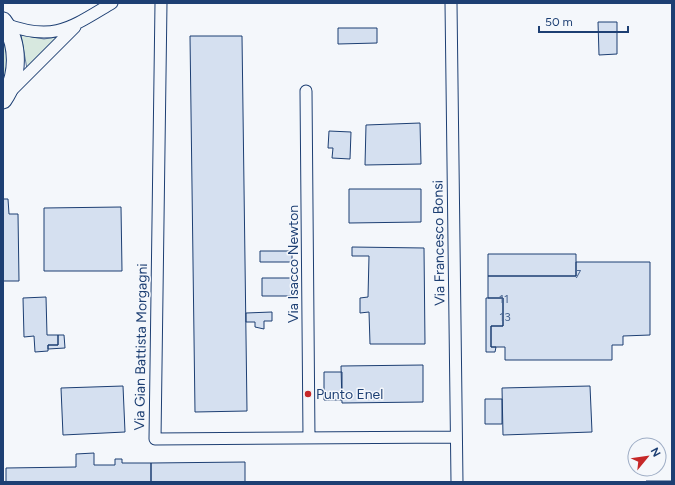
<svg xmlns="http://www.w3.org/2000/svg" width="675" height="485" font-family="Figtree,sans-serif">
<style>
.green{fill:#d7e8df;stroke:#687fa3}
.building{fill:#d5e0f0;stroke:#1d3f73}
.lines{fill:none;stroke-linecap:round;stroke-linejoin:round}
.street-casing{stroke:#1d3f73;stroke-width:13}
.primary-casing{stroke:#1d3f73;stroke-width:19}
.street{stroke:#f4f7fb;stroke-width:11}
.primary{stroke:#f4f7fb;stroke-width:17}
.poi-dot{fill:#c62828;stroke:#f4f7fb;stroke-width:1.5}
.labels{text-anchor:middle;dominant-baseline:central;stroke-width:3;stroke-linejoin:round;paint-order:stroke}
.number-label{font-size:12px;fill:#4b6792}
.street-label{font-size:14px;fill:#1d3f73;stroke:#f4f7fb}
.poi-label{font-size:14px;fill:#1d3f73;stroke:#f4f7fb;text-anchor:start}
</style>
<rect width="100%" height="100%" fill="#f4f7fb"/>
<path class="green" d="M21,35L44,39L62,36L27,69Z
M3,38C8,55 8,67 3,84Z"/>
<path class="building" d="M598,22H617V54L599,55Z
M338,28H377V43L338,44Z
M190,36H242L247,411L195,412Z
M420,123L421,164L365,165L366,125Z
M329,131L351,132L350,159L332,158L333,148H328Z
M349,189H421V222L349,223Z
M3,199H8L9,214H18L19,281H3Z
M121,207L122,271H44V208Z
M352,247L424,248L425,344H370L369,312L360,313V298L368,297L369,256H352Z
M260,251H292V262H260Z
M488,254H576V276H488Z
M576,262H650V335L623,336V345H612V360H505V347H491V326H503V298H488V276H576Z
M262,278H293V296H262Z
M46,297L47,335H58V345H48V351L35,352L34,336L24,337L23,298Z
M486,298H503V326H491V347H496L495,352H486Z
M272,312V321H264V329L255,327V322H246V313Z
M58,335H64L65,348L48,349V345H58Z
M423,365V402L342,403L341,366Z
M324,372H342V400H324Z
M123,386L125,432L63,435L61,388Z
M590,386L592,432L503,435L502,388Z
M485,399H502V424H485Z
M94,453V465H115V459H122V463H151V482H6V468L76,467V454Z
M245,462V482H151V463Z
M646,481H672V482H646Z"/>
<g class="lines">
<defs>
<path id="street" d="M161,3L155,439L456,437
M451,3L457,482
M5,24C54,42 70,28 112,3
M11,91L75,27
M306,91L309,438"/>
<path id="primary" d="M3,21C20,44 19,77 3,100"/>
</defs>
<use href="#street" class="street-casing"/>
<use href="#primary" class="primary-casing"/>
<use href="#street" class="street"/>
<use href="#primary" class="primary"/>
</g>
<circle class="poi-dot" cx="308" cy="394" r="4"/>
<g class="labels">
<g class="number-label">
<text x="578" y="274">7</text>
<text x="504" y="299">11</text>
<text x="505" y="317">13</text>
</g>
<g class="street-label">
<text transform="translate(439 243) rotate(-91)">Via Francesco Bonsi</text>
<text transform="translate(293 264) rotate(-90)">Via Isacco Newton</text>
<text transform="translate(141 347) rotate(-89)">Via Gian Battista Morgagni</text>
</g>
<g class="poi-label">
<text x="316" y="394">Punto Enel</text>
</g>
</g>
<rect width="675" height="485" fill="none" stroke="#1d3f73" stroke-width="8"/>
<g transform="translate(647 457) rotate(61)"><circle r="19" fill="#f4f7fb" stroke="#9eadc5"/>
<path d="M0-3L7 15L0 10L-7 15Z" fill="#c62828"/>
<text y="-6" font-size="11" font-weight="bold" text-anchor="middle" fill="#1d3f73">N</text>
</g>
<path d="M539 26v6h89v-6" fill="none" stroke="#1d3f73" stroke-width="2"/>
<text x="545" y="26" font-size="12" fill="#1d3f73" stroke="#f4f7fb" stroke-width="3" paint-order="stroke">50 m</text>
</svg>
